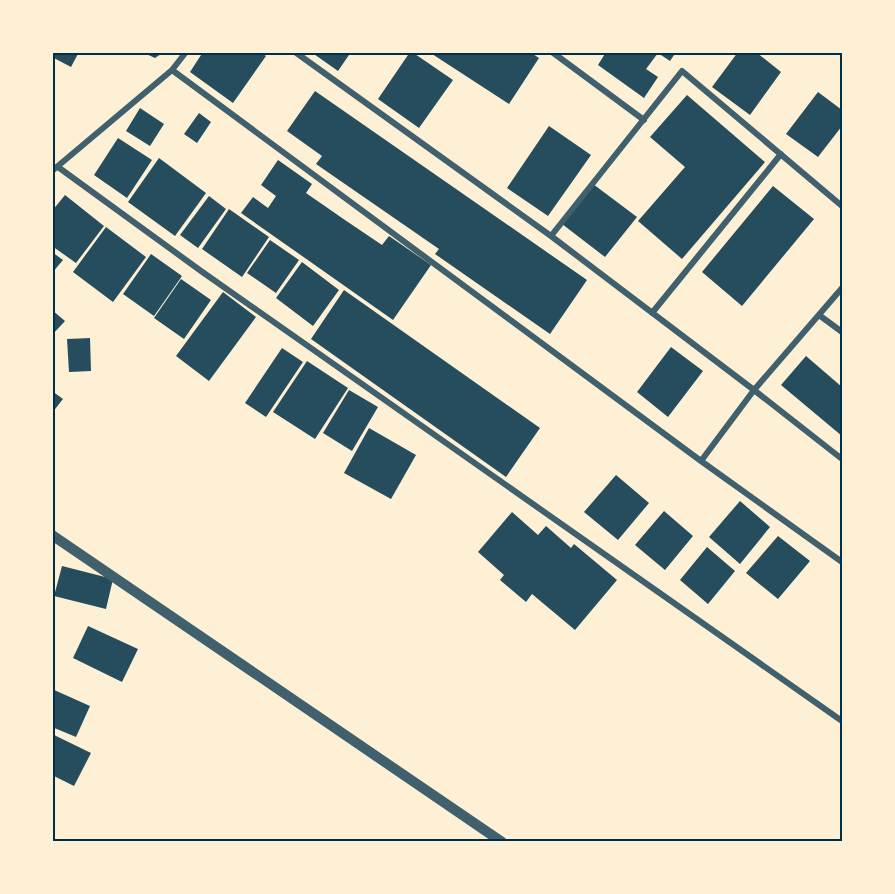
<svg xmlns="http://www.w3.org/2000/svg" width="895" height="894" font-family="'Work Sans',sans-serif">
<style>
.building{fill:#264d5e}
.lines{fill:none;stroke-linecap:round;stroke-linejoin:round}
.minor{stroke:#3f606c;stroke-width:6}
.tertiary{stroke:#3f606c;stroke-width:10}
.neatline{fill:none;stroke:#003049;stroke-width:2}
</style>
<rect width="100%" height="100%" fill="#fdf0d5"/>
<path class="building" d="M52,52H79L71,67L52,57Z
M142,52H164L155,58Z
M203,52H260L266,56L233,103L190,72Z
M311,52H351L338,71Z
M410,52H412L453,80L419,128L378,99Z
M429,52H530L539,58L509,104Z
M606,52H676L670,61L658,53L646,69L658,77L644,98L598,65Z
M738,52H756L781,72L750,115L712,87Z
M315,91L587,280L550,334L435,254L439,249L316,164L322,156L287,131Z
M818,92L842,110V126L818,157L786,134Z
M687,95L765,162L682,259L638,221L685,167L650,137Z
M140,108L164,124L150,146L126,131Z
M199,113L211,122L197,143L184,134Z
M549,126L591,155L548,216L507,188Z
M118,138L152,160L127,198L94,175Z
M159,158L206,193L175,236L128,202Z
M278,160L312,184L306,193L342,218L382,245L389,236L431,265L393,320L241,213L253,197L268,208L276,196L261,185Z
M593,184L637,217L605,257L562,224Z
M773,186L814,219L742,306L702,272Z
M65,195L104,226L76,263L52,246V211Z
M209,196L226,209L198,248L180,235Z
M229,209L269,237L242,277L202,249Z
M106,227L146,257L113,302L73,272Z
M270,240L299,260L276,293L247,273Z
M52,252L63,260L52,273Z
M151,254L182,276L154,316L123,294Z
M302,262L339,290L313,326L276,298Z
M181,279L211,300L184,339L154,318Z
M344,290L540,428L506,477L311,339Z
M223,292L256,317L209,381L176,356Z
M52,310L65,321L52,335Z
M90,338L91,371L69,372L67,339Z
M671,347L703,371L668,417L637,392Z
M282,348L303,362L266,417L245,403Z
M806,356L842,387V436L781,385Z
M307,361L348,388L315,439L273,412Z
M349,390L378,407L352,451L323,433Z
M52,391L63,399L52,413Z
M369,428L416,455L391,499L344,473Z
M616,475L649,503L618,540L584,512Z
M740,501L770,527L740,564L709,537Z
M664,511L693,536L665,570L635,545Z
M512,512L538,535L546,526L571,548L574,544L617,580L575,630L532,594L526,602L500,580L504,575L478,552Z
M778,536L810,561L778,599L746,573Z
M707,547L735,571L708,604L680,580Z
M62,566L113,579L106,609L54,596Z
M88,626L138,649L122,682L73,658Z
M52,689L90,706L76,737L52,727Z
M52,734L91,753L74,786L52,775Z"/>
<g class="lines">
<path class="minor" d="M295,52L551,236L754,390L842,459
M552,52L644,120
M172,70L701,461L842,562
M58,167L201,271L842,721
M52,171L172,70L186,52
M551,236L682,71L842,206
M652,313L781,154
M819,315L842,332
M701,461L754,390L842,288"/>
<path class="tertiary" d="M52,535L502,842"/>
</g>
<rect width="895" height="894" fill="none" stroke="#fdf0d5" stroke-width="108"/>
<rect x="54" y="54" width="787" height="786" class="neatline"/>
</svg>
